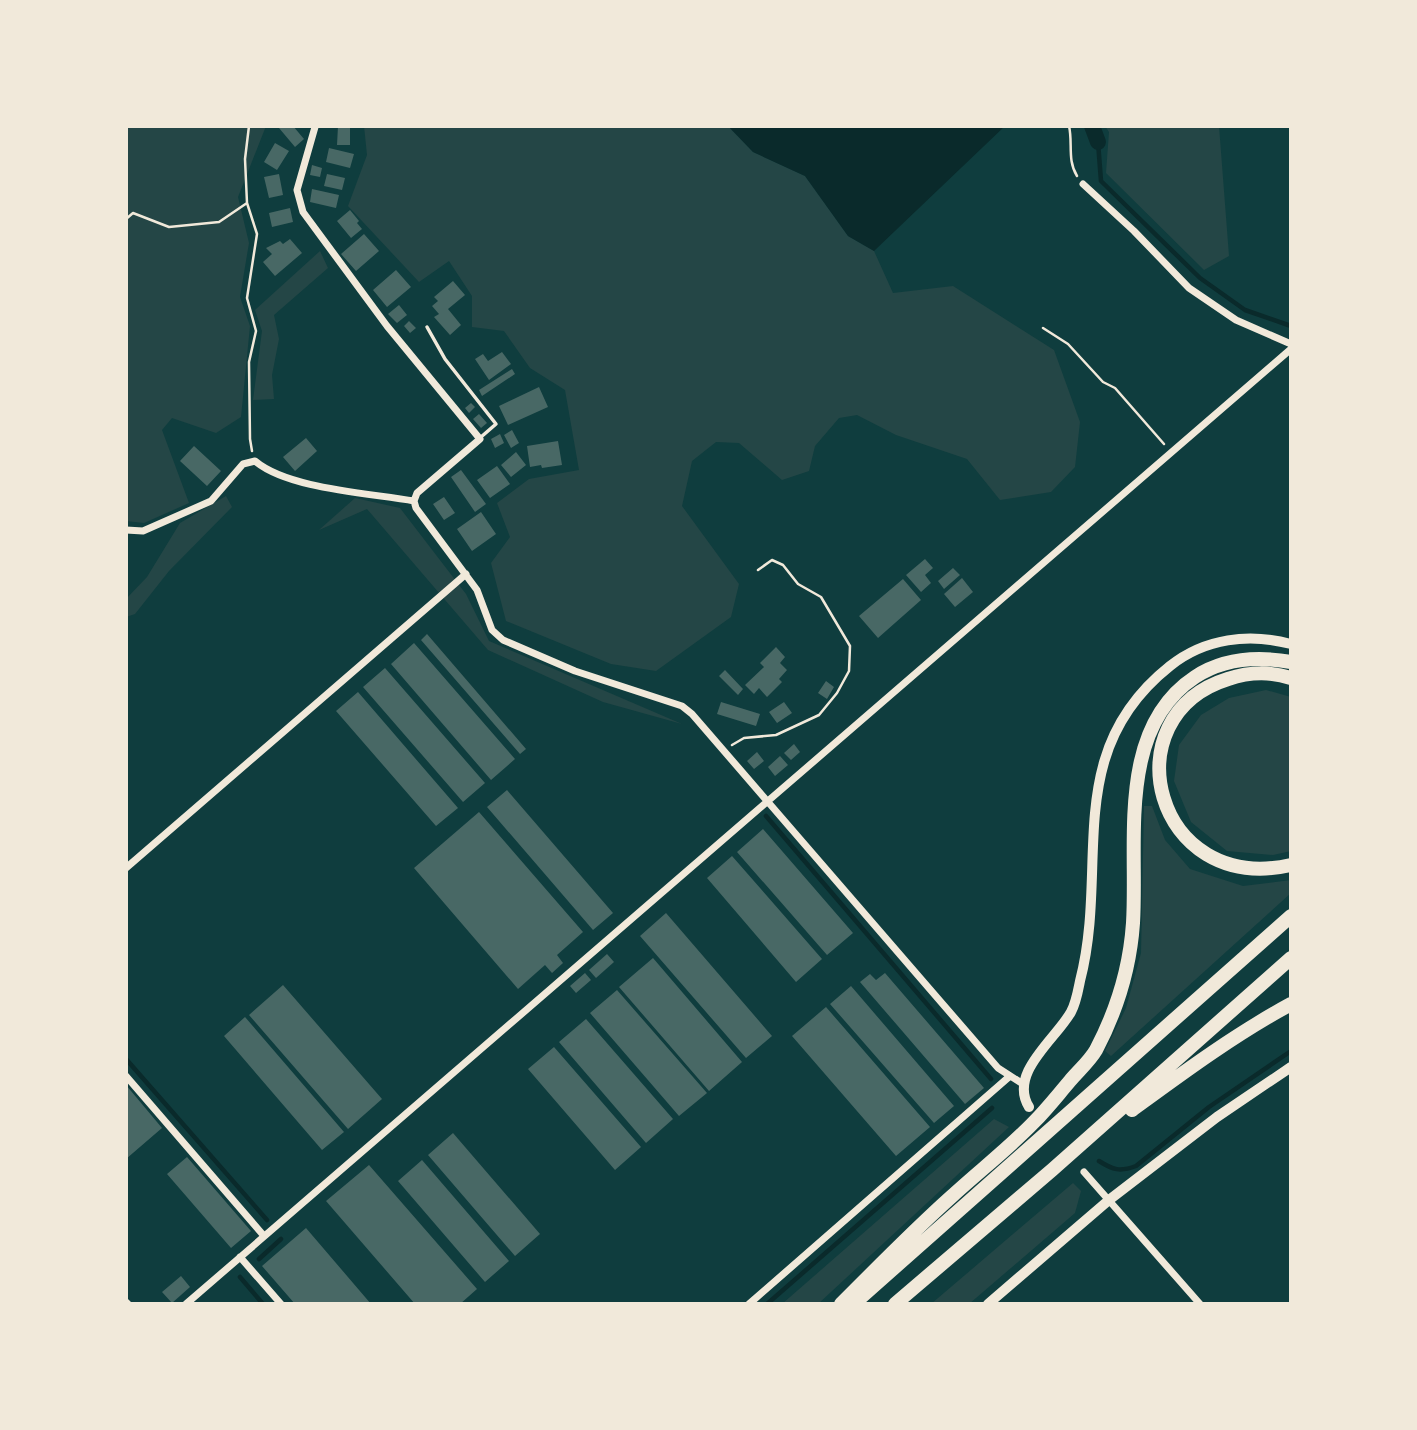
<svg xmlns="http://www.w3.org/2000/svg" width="1417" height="1430" font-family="Merriweather,serif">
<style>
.green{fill:#244646}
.water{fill:#0a2a2b}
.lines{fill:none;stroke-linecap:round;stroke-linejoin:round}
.stream{stroke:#0a2a2b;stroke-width:4.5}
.canal{stroke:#0a2a2b;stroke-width:16}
.building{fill:#486865}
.path{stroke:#f1e9da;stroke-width:2.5}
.service{stroke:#f1e9da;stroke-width:3.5}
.minor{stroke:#f1e9da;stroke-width:7}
.tertiary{stroke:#f1e9da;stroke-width:10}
.motorway{stroke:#f1e9da;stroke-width:14}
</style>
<rect width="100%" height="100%" fill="#0f3d3e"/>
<path class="green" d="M126,126H266L238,197L249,243L240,297L250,326L241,417L216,433L172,418L162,430L189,503L144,523L126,521Z
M364,126H728L753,152L805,176L848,236L874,251L893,293L953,286L1054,350L1080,422L1075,467L1051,492L1000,500L967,459L896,435L857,415L839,418L815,446L809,471L782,480L739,443L716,442L692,461L682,506L739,584L731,617L656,671L611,664L506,621L491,563L510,537L497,503L529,479L579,470L565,390L530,368L504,331L472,327V296L449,261L419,282L348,206L367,155Z
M1105,126H1219L1229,256L1204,270L1106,173L1109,132Z
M320,251L328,268L274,315L279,339L272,375L274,399L253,400L262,331L255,310Z
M226,496L232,507L169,571L135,614L126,617V599L147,577L180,523Z
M355,498L400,508L466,594L489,641L682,724L603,702L488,650L367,509L319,530Z
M1266,690L1291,697V851L1273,855L1227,851L1191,822L1174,781L1179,745L1201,715L1229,698Z
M1144,806H1152L1165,840L1190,869L1243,886L1291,880V893L1111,1056L1105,1051L1126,1008L1141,953Z
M994,1119L1009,1127L818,1304H782Z
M1073,1183L1081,1191L1075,1213L969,1304H931Z"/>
<path class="water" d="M728,126H1005L874,251L848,236L805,176L753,152Z"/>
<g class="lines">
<path class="stream" d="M1098,142L1101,181L1200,278L1245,310L1291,326
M766,816L991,1079
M126,1059L267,1220
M1099,1161C1113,1170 1120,1172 1136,1166L1209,1107L1291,1051
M259,1259L281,1239
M240,1277L263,1304
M767,1304L992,1108"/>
<path class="canal" d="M1092,126L1098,142"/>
</g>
<path class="building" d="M281,126H293L304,139L295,147L279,128Z
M338,126H350V145H337Z
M275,143L289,151L277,170L264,162Z
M329,148L354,154L350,168L326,162Z
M312,165L322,168L320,177L310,175Z
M279,174L283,195L269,198L264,177Z
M327,174L345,178L342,190L324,186Z
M312,189L339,195L336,208L310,202Z
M290,208L293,222L272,227L269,213Z
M350,210L359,221L357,223L362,229L351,238L337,221Z
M364,234L379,251L356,271L341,254Z
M290,239L302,253L275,276L263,262L272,254L266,248L280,241L283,244Z
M396,270L411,287L387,307L373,290Z
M453,281L465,295L448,309L461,325L450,335L434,317L439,314L432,306L438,301L434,297Z
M399,305L407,315L397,323L388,314Z
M409,321L416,328L410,333L404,326Z
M502,352L511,364L489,380L475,359L483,354L488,361Z
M512,369L515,374L482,396L479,390Z
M539,387L548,407L508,425L499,406Z
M471,403L475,407L469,413L465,408Z
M479,414L487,423L481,428L473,419Z
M512,430L519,443L511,448L504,435Z
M500,434L504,443L495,448L491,439Z
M306,438L317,451L295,471L283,457Z
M558,441L562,465L542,468L541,465L530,467L527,446Z
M194,446L221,471L207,486L180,461Z
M516,452L526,465L511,477L501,465Z
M497,466L510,484L490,498L477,480Z
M461,470L486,504L475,512L451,477Z
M444,497L455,513L444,520L433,504Z
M481,512L496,534L472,551L457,529Z
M925,559L933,568L925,575L931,583L921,592L906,575Z
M953,568L960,575L944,589L938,581Z
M962,578L973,592L955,607L944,594Z
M903,579L921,600L878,638L859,616Z
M427,634L526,749L520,754L421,640Z
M414,643L515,759L491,780L391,664Z
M776,647L785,657L780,663L787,670L779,679L782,682L767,697L759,688L754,694L745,685L764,667L760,663Z
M385,668L485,783L463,802L363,687Z
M725,670L743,689L738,695L719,676Z
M826,681L834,687L827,699L818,693Z
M358,692L458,808L436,826L336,711Z
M721,702L760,714L756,726L717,714Z
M784,702L792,713L777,723L769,712Z
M794,744L800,752L791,760L784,753Z
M757,752L764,761L754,769L747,761Z
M780,756L788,765L775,776L768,767Z
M507,790L613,913L593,930L487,807Z
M479,812L583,932L557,955L563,963L552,973L545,965L518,989L414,868Z
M763,829L853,933L827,955L737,852Z
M732,856L822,959L796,982L707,878Z
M666,913L772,1036L746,1058L640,936Z
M607,954L614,962L596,978L589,970Z
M653,958L742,1062L709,1091L619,987Z
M585,973L591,980L576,993L570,986Z
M885,973L984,1088L965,1104L860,982L870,974L876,980Z
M283,985L382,1099L348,1129L249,1015Z
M851,986L954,1106L934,1123L830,1004Z
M617,990L707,1093L679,1116L590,1013Z
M826,1007L930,1127L896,1156L792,1036Z
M245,1017L344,1132L322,1150L224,1036Z
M586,1019L673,1119L646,1143L559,1042Z
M554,1047L641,1147L615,1170L528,1069Z
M126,1085L162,1128L126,1159Z
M453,1133L540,1234L515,1256L428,1155Z
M187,1157L251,1231L231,1248L167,1174Z
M422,1160L509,1261L485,1282L398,1181Z
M369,1165L477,1289L460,1304H415L326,1201Z
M306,1228L371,1304H295L262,1266Z
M181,1276L190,1287L172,1303L162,1292Z"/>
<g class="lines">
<path class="path" d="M249,126L245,159L247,203L257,234L247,298L256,331L249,362L250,439L252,451
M1069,126C1073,143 1067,160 1077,176
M126,219L133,213L169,227L219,222L247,203
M1043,328L1068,344L1103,382L1115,388L1164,444
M732,745L744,738L776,735L819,715L837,693L849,671L850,646L821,597L798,584L783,565L772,560L758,570"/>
<path class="service" d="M427,327L445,359L496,424L481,437"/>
<path class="minor" d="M315,127L297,190L303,212L387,326L480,439L417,493L414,501
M1083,184L1134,231L1189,288L1236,320L1291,344
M414,501L416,508L477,590L492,630L503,640L575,671L682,706L692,714L998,1068L1023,1084
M126,530L143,531L211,501L243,464L255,461C288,489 369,493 414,501
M126,868L466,574
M126,1076L264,1236
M1084,1172L1200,1304
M240,1257L281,1304
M126,1302L128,1304
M186,1304L1291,349
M749,1304L1010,1076"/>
<path class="tertiary" d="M1029,1107C1008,1073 1056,1039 1071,1012C1076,1003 1078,991 1080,981C1110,866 1060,753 1170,666C1205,638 1249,633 1291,644
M988,1304L1109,1200L1217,1117L1291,1067"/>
<path class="motorway" d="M1291,678C1269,671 1249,672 1228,679C1109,716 1154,896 1291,865
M1132,1110C1184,1072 1234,1035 1291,1004
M859,1299L1291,916
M841,1304C877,1268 913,1231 951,1197C978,1172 1008,1149 1034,1122C1046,1110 1057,1096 1069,1082C1077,1072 1089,1062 1096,1050C1116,1012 1130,967 1133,923C1138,843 1116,729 1195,677C1224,658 1257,656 1291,662
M895,1304L1052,1170L1291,958"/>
</g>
<rect width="1417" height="1430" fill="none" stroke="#f1e9da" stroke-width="256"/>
</svg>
